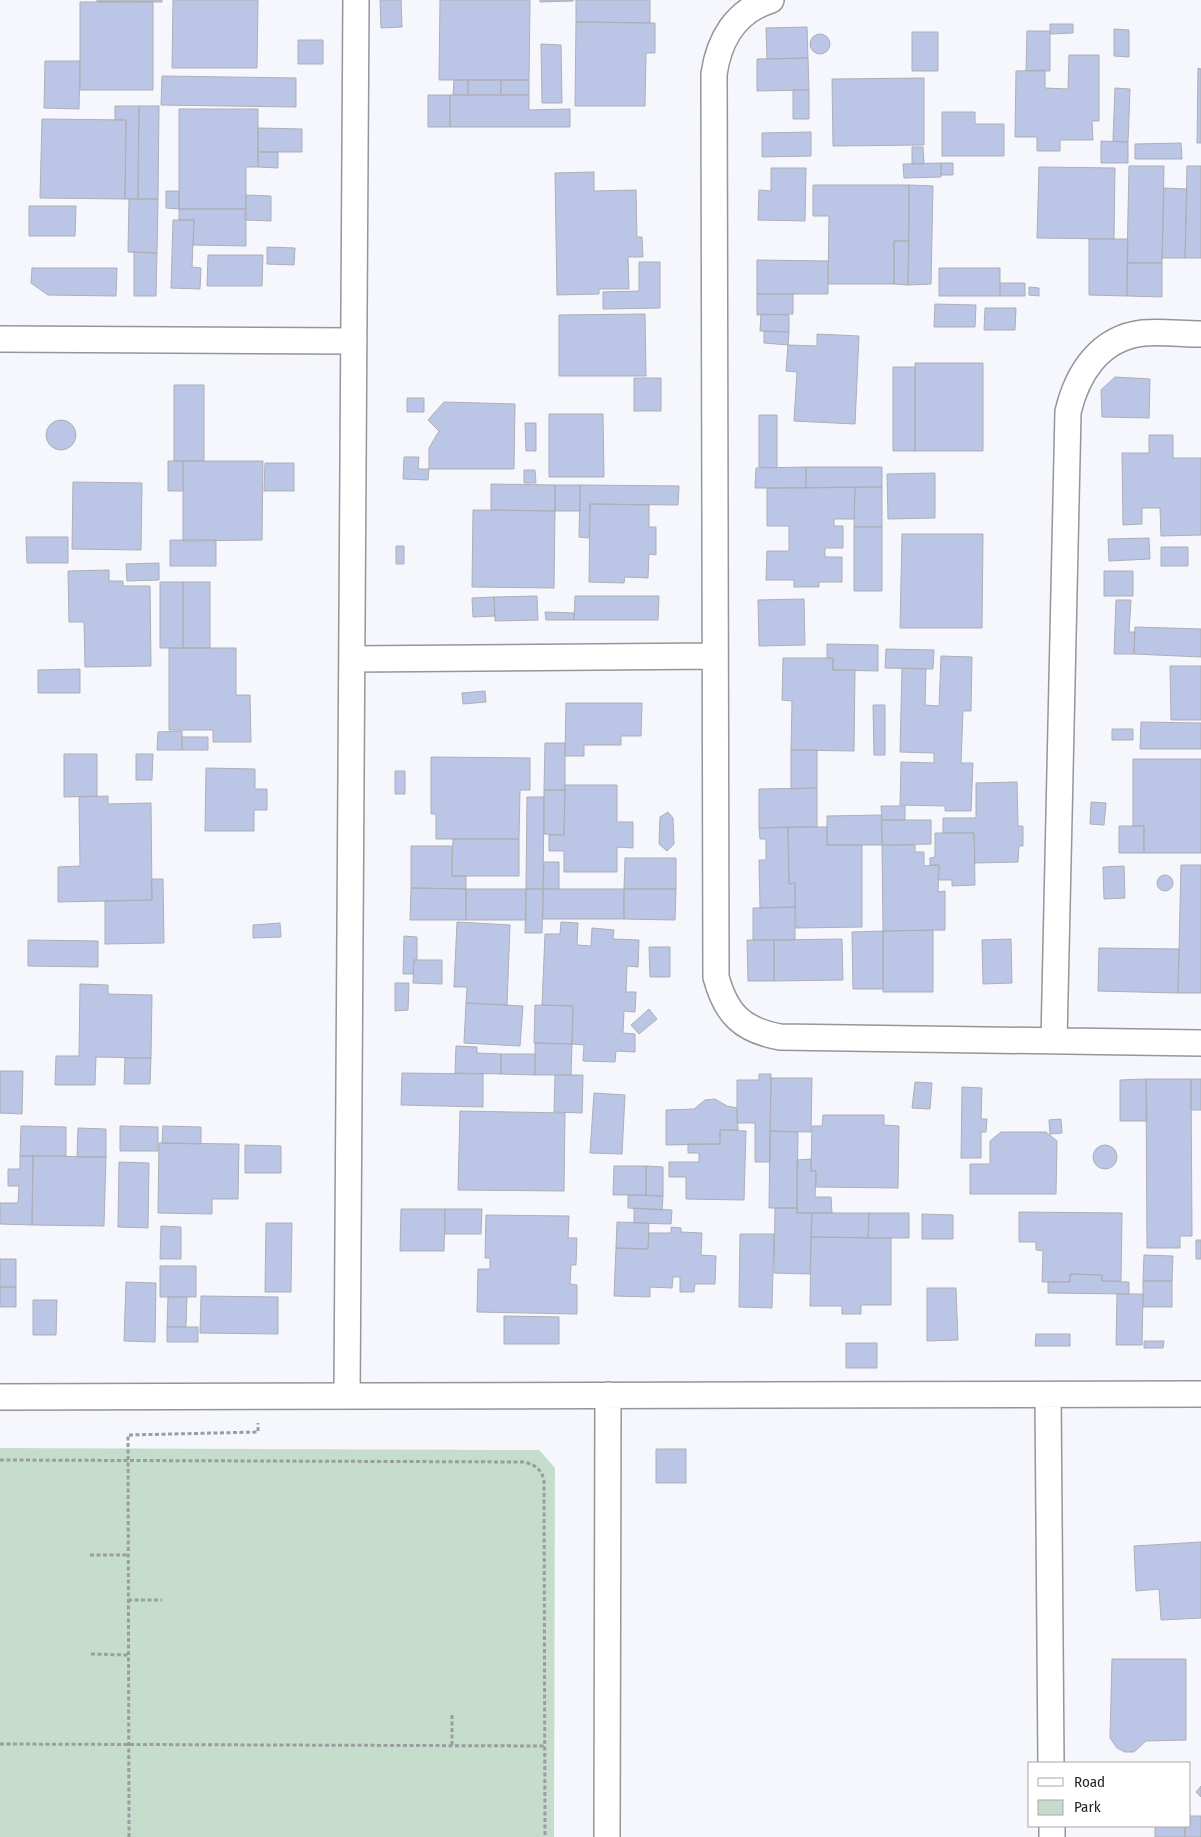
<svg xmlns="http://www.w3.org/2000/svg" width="1201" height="1837" font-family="'Fira Sans Condensed',sans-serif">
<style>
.green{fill:#c6ddcd}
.building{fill:#bbc6e7;stroke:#adafb4}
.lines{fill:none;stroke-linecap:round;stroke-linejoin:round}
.minor-casing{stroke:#94969b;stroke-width:28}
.path{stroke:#9b9da0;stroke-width:3;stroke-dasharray:4 2.5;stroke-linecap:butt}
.minor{stroke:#fff;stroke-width:25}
</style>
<rect width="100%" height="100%" fill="#f5f7fc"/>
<path class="green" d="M0,1448L539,1450L555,1468L554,1837H0Z"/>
<path class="building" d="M97,0H128V2H97Z
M128,0H162V2H128Z
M173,0H258L257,68H172Z
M380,0H401L402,27L381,28Z
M440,0H530L529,80H439Z
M540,0H573V1L540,2Z
M576,0H650V23L576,22Z
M80,2H153V90H80Z
M576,22L655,23V53H646L645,106H575Z
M1050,24H1073V33L1050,34Z
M807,27L808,58L767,59L766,28Z
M1114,29L1129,30V57L1114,56Z
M1027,31H1050V71H1026Z
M912,32H938V71H912Z
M810 44a10 10 0 1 1 20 0a10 10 0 1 1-20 0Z
M298,40H323V64H298Z
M541,44L561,45L562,103H542Z
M1069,55H1099V121H1092L1093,140H1060V151H1037V137H1015L1016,71L1045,70V88L1068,89Z
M808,58L809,90L757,91V59Z
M45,61H80L79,109L44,108Z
M1198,68L1201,69V143H1197Z
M162,76L296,78V107L161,105Z
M924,78V145L833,146L832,79Z
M454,80H468V95H453Z
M468,80H501V95H468Z
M501,80H529V95H501Z
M1115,88L1130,89L1128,142L1113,141Z
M793,90H809V119H793Z
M428,95H450V127H428Z
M450,95H529V110L570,109V127H450Z
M115,106H139L138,199H125L126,120H115Z
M139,106H159L158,199H138Z
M179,109H258V167H246V209H179Z
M942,112H975V124H1004V156H942Z
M42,119L126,120L125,199L40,198Z
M258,128L302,129V152H258Z
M811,132V156L762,157V133Z
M1101,141L1128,142V163H1101Z
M1181,143L1182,159H1135V144Z
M912,147H923L924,164H912Z
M258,152H278V168L258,167Z
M941,163H953V175H941Z
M941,163V177L904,178L903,164Z
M1129,166H1164L1162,263H1127Z
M1187,166H1201V258H1185Z
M1039,167L1115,168L1114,239L1037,238Z
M771,168H806L805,221L758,220L759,190L771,191Z
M594,172V191L636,190L637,237H642L643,257H628L629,289H599V294L557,295L555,173Z
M813,185H909V241H894V284H828L829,216H813Z
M909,185L933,186L931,284L908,285Z
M1164,188L1187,189L1185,258H1162Z
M166,191H179V209L166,208Z
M246,195L271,196V221L245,220Z
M129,199H158L157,253L128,252Z
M29,206H76L75,236H29Z
M179,209H246V246L193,245L194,220H179Z
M173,220H194L192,267L201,268L200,289L171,288Z
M1089,239H1128L1127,296L1089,295Z
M894,241H909L908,285L894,284Z
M267,247L295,248L294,265L267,264Z
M134,252L157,253L156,296H134Z
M208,255H263L262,286H207Z
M757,260L828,261V294H757Z
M639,262H660V308L603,309V292L639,291Z
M1127,263H1162V297L1127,296Z
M32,268H117L116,296L48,295L31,283Z
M939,268H1000V296H939Z
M1000,283H1025V296H1000Z
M1029,287L1039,288V296L1029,295Z
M757,294H793V314L757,315Z
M935,304L976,305L975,327H934Z
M985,308H1016L1015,330H984Z
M645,314L646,376H559V315Z
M761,314L789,315V332L760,331Z
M764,331L789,332L788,345L764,343Z
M817,334L859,336L855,424L794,421L797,372L786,371L788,345L817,346Z
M915,363H983V451H915Z
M893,367H915V451H893Z
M1115,377L1150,379L1149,418L1102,417L1101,390Z
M634,378H661V411H634Z
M174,385H204V461H174Z
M407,398H424V412H407Z
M444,402L515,404L514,469H429V448L439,431L428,420Z
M549,414H603L604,477H549Z
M759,415H777V468L759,467Z
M46 435a15 15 0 1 1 30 0a15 15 0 1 1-30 0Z
M525,423H536V451H526Z
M1149,435H1173V458H1201V535L1161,536L1160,508H1142V524L1123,525L1122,453H1149Z
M404,457H419L418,469H429L428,480L403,479Z
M168,461H183V491H168Z
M183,461H263L262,540L183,541Z
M265,463H294V491H264Z
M806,467V488H755L756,468Z
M806,467H882V487L806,488Z
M524,470H535L536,483H524Z
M935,473V518L888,519L887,474Z
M73,482L142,483L141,550L72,549Z
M491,484L555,485V511L491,510Z
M555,485H580V511H555Z
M580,485L679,486L678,505L590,504L589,538L579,537Z
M855,487H882V527H854Z
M855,487L854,519H834V526H843V548H825V557H842V582H819V587H794V580H766L767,551H789V526H767V488Z
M590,504L649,505V527H656V555L649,554L648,578L625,577L624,583L589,582Z
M473,510L555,511L554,588L472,587Z
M854,527H882V591H854Z
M902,534H983L982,628H900Z
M26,537H68V563H27Z
M1149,538L1150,559L1109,561L1108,539Z
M170,540H216V566H170Z
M396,546H404V564H396Z
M1161,547H1188V566H1161Z
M159,563V580L127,581L126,564Z
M109,570V581H123V586H150L151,666L85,667L84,622H69L68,571Z
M1104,571H1133V596H1104Z
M160,582H183V648H160Z
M183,582H210V648H183Z
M537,596L538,620L495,621L494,597Z
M575,596H659L658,620H574Z
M494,597L495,616L473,617L472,598Z
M804,599L805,645L759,646L758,600Z
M1116,600H1131L1129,632H1135L1134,654H1114Z
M545,612L574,613V620H546Z
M1135,627L1201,629V657L1134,654Z
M827,644L878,645V671L833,670V658H827Z
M169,648H236V695H250L251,742H213V730H169Z
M886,649L934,650L933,669L885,668Z
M941,656L972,657L971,711H963L961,763H973L971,811H945V806L900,805L901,762L934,763V753L900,752L902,668L926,669L925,705L939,706Z
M783,658H833V670H855L854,751L791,750L792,701L782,700Z
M1170,666H1201V720H1171Z
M80,669V693H38V670Z
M485,691L486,702L463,704L462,693Z
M566,703H642L641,736H621V745H584V756H565Z
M873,705H885V755H874Z
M1141,722L1201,723V749H1140Z
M1112,729H1133V740H1112Z
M182,731V750H157L158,732Z
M182,737H208V750H182Z
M545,743H565V790H544Z
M791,750H817V788L791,789Z
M64,754H97V796L64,797Z
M136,754H153L152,780H136Z
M431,757L530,758V790H520L519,839H436V814H431Z
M1133,759H1201V853H1144V826H1133Z
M206,768L255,769V789H267V810H254V831H205Z
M395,771H405V794H395Z
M1017,782L1018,826H1023V846H1019L1018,862L975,863L974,833H943V818H976V783Z
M565,785H617V822H633V848L617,847V872H564V851H549V835H564Z
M817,788V827L759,828V789Z
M544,790H565L564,835L544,834Z
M108,796V804L151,803L152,900L58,902V867L80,866L79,797Z
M527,797H544L543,889H526Z
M1091,802L1106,803L1104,825L1090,824Z
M881,806H905V820H882Z
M668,812L673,818L674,844L667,851L659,844L660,817Z
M881,815L882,845H827V816Z
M882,820H931V844L882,845Z
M1119,826H1144V853H1119Z
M788,827H827V845H862V927L796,928L795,883L789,884Z
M788,827L789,884L795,883V907L760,908L759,860H766V839H760L759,828Z
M935,833H974L975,885L952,886V880H938L939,865H930V858L935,857Z
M453,839H519V876H452Z
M882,845H915V852H924V866L939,865L938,892L945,891V930L883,931Z
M411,846H452V876H466V889L411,888Z
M625,858H676V889H624Z
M544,862H559V889H543Z
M1181,865H1201V993H1178Z
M1124,866L1125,898L1104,899L1103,867Z
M1157 883a8 8 0 1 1 16 0a8 8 0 1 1-16 0Z
M151,879H163L164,943L105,944V901L152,900Z
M411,888L466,889V920H410Z
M466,889H526V920H466Z
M526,889H543L542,933H525Z
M543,889H624V919H543Z
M624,889H676L675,920L624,919Z
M795,907V940H753V908Z
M457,922L510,925L507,1005L466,1003L467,987H454Z
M561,922L578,923L577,945L591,946L592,928L614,930L613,939L639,940L638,967L627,966L626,992H636L635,1012L624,1011L623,1033L635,1034V1052L616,1051L615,1062L583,1061L584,1045L572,1044L573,1006L542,1005L545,934H560Z
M280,923L281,937L253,938V925Z
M933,930V992H883V931Z
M883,931V989H853L852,932Z
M404,936L417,937V960H414L413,974H403Z
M842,939L843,980L774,981V940Z
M1011,939L1012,983L983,984L982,940Z
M28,940L98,941V967L28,966Z
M747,940H774V981H748Z
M649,947H670V977H650Z
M1099,948L1179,949L1178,993L1098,991Z
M414,960H442V984L413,983Z
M395,983H409L408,1010L395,1011Z
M80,984L108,985V994L152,995L151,1058L96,1057L95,1085H55L56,1056H79Z
M466,1003L523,1006L520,1046L464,1043Z
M535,1005L573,1006L572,1044L534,1043Z
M649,1009L657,1019L639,1034L631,1025Z
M535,1043L572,1044L571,1075H535Z
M456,1046L477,1047V1053L501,1054V1074L455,1073Z
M501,1054H535V1075L501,1074Z
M125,1058H151L150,1084H124Z
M0,1071H23L22,1114L0,1113Z
M402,1073L483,1074V1107L401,1105Z
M759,1074H771L770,1162H755V1123H737V1080H759Z
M555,1075H583L582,1113L554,1112Z
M771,1078H812L811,1132L770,1131Z
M1146,1079H1191L1192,1236H1180V1248H1147Z
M1146,1079L1147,1121H1120V1080Z
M1191,1079H1201V1110H1191Z
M915,1082L932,1083L930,1109L912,1108Z
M962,1087L982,1088L981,1119H987L986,1132H981V1158H961Z
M594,1093L625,1095L622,1154L590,1153Z
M715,1099L727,1106L737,1108L738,1130H720V1144L666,1145V1110L694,1109L705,1100Z
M460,1111L565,1113L564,1191L458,1190Z
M823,1115H884V1125L899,1126L898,1188L816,1187V1171H811L812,1126H822Z
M1061,1119L1062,1133L1050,1134L1049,1120Z
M21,1126L66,1127V1156H20Z
M120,1126L158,1127V1151H120Z
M163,1126L201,1127V1144L162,1143Z
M78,1128L106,1129V1157H77Z
M720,1130L746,1131L744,1200L686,1199V1177H669V1162H699V1153H688V1144H720Z
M770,1131L798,1132L797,1208H769Z
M1001,1132H1046L1057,1141L1056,1194H970V1164H990V1141Z
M159,1143L239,1144L238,1199H212V1214L158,1213Z
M245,1145L281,1146V1173H245Z
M1093 1157a12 12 0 1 1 24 0a12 12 0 1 1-24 0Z
M20,1156H33L32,1225L0,1224V1203H18L19,1186H8V1169H20Z
M33,1156L106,1157L104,1226L32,1225Z
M811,1159V1171H816L815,1197H831L832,1213H797V1160Z
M119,1162L149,1163L148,1228L118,1227Z
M614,1166H646V1195H613Z
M646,1166L663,1167V1196L646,1195Z
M628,1195L663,1196L662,1210L628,1208Z
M634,1208L672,1210L671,1224L634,1223Z
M775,1208H797V1213H812L810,1274L774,1273Z
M401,1209H445L444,1251H400Z
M445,1209H482L481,1234H445Z
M1019,1212L1122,1213L1121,1281H1102V1275L1070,1274V1282H1042L1043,1251L1036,1250V1242H1019Z
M812,1213H869L868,1238L811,1237Z
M869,1213H909V1238H868Z
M922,1214L953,1215V1239H922Z
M486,1215L569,1216L568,1238H577L576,1265H571L570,1284L577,1285V1314L477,1312L478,1269H490V1258H485Z
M617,1222L649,1223L648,1249L616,1248Z
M266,1223H292L291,1292H265Z
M161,1226L181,1227V1259H160Z
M671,1227L681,1228V1232L702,1233L701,1255L716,1256L715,1284H695L694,1292H680V1277H673L672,1288L650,1287V1297L614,1296L616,1248L648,1249L649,1233H671Z
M740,1234H774L772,1308L739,1307Z
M811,1237L891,1238V1305H861V1314H842V1306H810Z
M1196,1240H1201V1259H1196Z
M1144,1255L1173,1256L1172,1281H1143Z
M0,1259H16V1287H0Z
M160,1266H196V1297H160Z
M1070,1274L1102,1275V1281L1129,1282V1294L1048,1293V1282H1070Z
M1143,1281H1172V1307H1143Z
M126,1282L156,1283L155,1342L124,1341Z
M0,1287H16V1307H0Z
M927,1288H956L958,1340L927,1341Z
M1117,1294H1143L1142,1345H1116Z
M201,1296L278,1297V1334L200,1333Z
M168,1297H187L186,1327H167Z
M33,1300H57L56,1335H33Z
M504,1316L559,1317V1344H504Z
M167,1327H198V1342H167Z
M1036,1334H1070V1346H1035Z
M1144,1341H1164L1163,1348H1144Z
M846,1343H877V1368H846Z
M656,1449H686V1483H656Z
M1201,1542V1618L1161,1620L1159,1589L1136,1591L1134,1546Z
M1112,1659H1186V1740L1146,1741L1134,1752H1125L1117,1748L1110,1738Z
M1201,1786V1797L1196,1792Z
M1190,1816H1201V1837H1185V1826H1190Z
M1155,1826H1185V1837H1155Z"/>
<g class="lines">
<defs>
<path id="minor" d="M771,0C735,11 719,40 714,74L716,977C726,1014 742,1030 780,1037L1201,1043
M0,339L354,341
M352,659L715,656
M1054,1041L1068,412C1077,374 1099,338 1143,333C1161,331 1182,334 1201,334
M1048,1395L1051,1763
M347,1396L356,0
M0,1397L1201,1394
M1052,1826V1837
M607,1837L608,1395"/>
</defs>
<use href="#minor" class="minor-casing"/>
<path class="path" d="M0,1460L525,1462C535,1465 541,1469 544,1480L545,1837
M90,1555H128
M128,1600H162
M91,1654L128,1655
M0,1744L546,1746
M452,1745V1714
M129,1837L128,1435L258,1432V1423"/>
<use href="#minor" class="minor"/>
</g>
<rect x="1028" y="1762" width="162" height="65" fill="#ffffff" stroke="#a7a8a9"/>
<rect x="1038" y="1778" width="25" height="8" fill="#ffffff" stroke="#a7a8a9"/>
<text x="1074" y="1787" font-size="15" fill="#242527">Road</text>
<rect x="1038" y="1800" width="25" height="15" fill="#c6ddcd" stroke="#a7a8a9"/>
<text x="1074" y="1812" font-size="15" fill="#242527">Park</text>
</svg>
